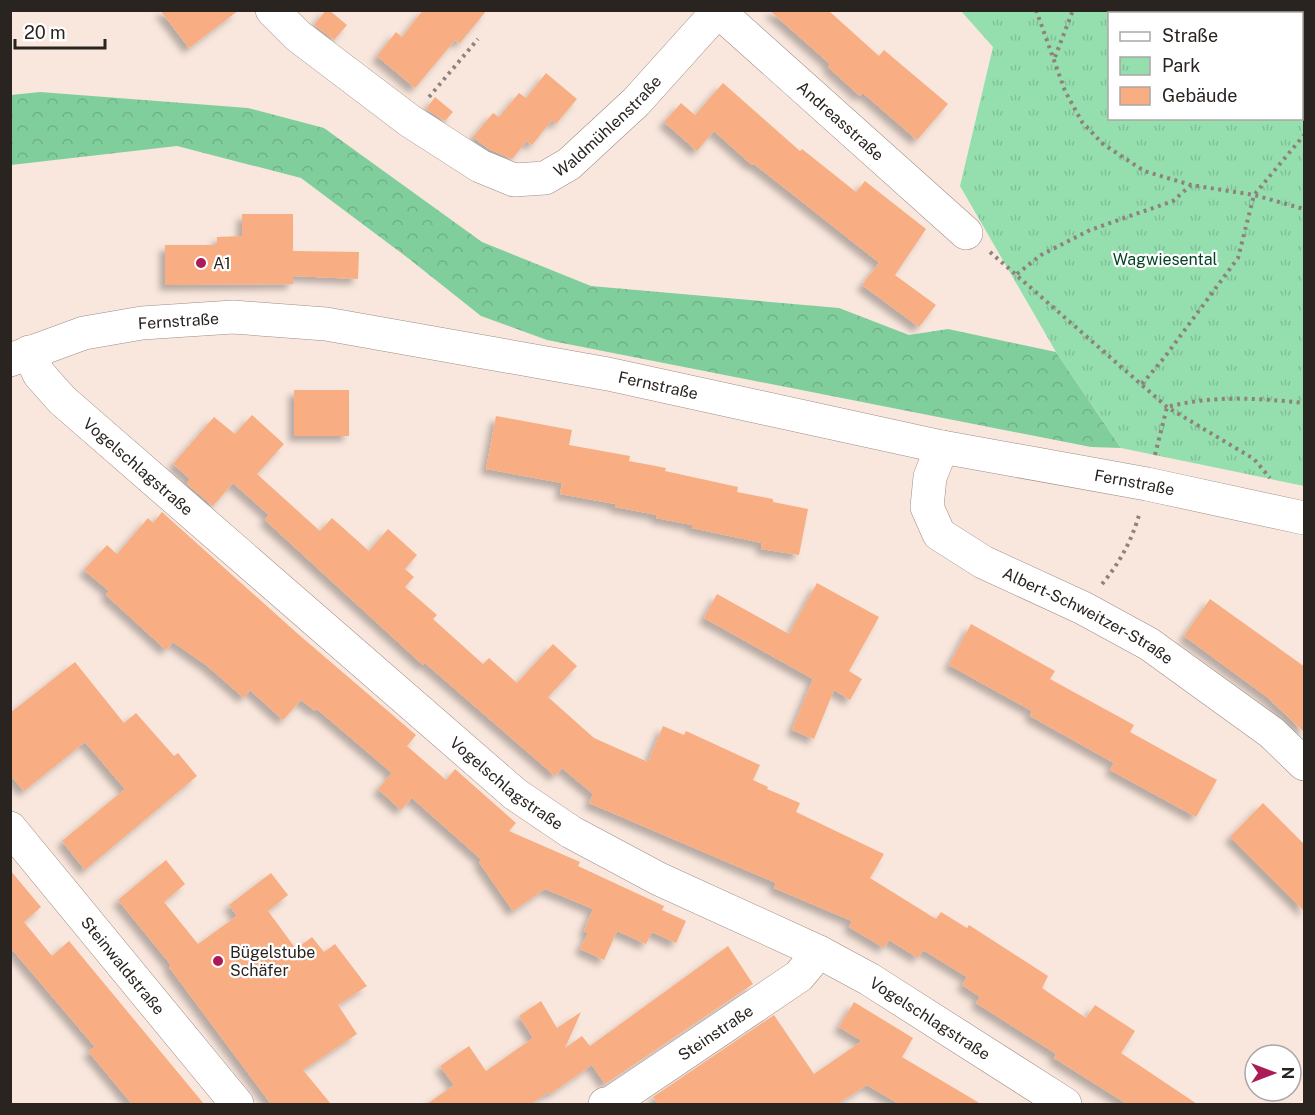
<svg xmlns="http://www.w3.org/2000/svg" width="1315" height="1115" font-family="'Public Sans',sans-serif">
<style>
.forest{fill:url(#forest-crowns)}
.park{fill:url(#park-tufts);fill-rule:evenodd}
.building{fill:#f8ae82;filter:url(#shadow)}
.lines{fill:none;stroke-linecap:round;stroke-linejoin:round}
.minor-casing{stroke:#9e8d84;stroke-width:34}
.major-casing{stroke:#9e8d84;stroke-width:34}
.path{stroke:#8e827b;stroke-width:4;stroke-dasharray:3 4.5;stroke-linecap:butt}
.minor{stroke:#fff;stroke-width:33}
.major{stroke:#fff;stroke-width:33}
.poi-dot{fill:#ab1b56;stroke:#fff;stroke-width:2}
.labels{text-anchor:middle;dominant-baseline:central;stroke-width:4.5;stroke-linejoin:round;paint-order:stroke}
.street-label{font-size:16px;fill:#2a2420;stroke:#fff}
.park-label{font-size:16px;fill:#044325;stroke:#fff}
.poi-label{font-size:16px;fill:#2a2420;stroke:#fff;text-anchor:start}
</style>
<defs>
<pattern id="forest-crowns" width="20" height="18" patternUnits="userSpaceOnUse" patternTransform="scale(1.5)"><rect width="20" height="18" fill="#81ce9d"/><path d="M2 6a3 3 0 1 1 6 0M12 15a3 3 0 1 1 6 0" fill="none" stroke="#70b187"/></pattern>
<pattern id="park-tufts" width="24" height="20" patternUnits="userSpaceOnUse" patternTransform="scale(1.5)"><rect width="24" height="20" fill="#95dfaf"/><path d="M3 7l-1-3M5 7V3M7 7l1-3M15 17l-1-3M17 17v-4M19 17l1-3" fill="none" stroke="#81bf96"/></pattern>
<filter id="shadow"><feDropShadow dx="-5.5" dy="5.5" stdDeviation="3" flood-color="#0004"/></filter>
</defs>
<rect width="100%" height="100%" fill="#f9e7dd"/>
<path class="forest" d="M40,92L248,108L324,128L482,242L591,286L839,308L909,335L948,329L1056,352L1121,448L1091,447L547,340L481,316L408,258L301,178L177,146L11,165V95Z"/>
<path class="park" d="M961,11H1304V486L1121,448L1056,352L960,186L993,47ZM1110,14H1302V118H1110Z"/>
<path class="building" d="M160,10H239L189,48Z
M326,10H329L347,25L334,40L314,25Z
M423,10H487L460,43L455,40L415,88L377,56L396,32L402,37Z
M769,10H828L879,56L884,50L948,104L917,140L863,93L860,96L828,67L830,64Z
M546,73L577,99L556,124L552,120L532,145L527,141L512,159L489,149L473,137L493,113L499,117L519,93L526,98Z
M723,83L800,151L802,149L856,192L865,181L926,229L895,275L936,305L919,327L862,285L879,263L886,268L754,164L752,165L714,131L697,151L664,122L681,103L695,115Z
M435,97L453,112L445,121L426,109Z
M242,214H293V251L359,252L358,279L293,276V284L165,285V245H217V237L242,236Z
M294,390H349V436H294Z
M252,415L284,444L257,474L320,531L332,518L369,551L388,529L417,555L405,569L414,577L405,587L437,615L433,619L483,664L489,658L517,683L553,644L577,666L548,697L594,738L648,762L663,726L684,735L686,731L760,765L753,780L768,787L767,789L800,803L796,812L884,854L870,878L936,919L941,912L967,928L969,925L1048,976L1042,988L1086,1018L1095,1005L1135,1031L1121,1053L1197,1104H1127L1054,1058L1056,1054L1047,1048L976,1003L980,997L962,985L967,977L923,950L918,958L889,940L884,948L849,927L852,921L774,888L776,883L589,803L593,794L562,768L555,776L425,663L423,665L265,520L269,515L233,483L213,506L187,484L190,479L173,464L214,417L235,434Z
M496,416L572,430L569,445L630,456L629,461L666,468L665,471L738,487L737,492L773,499V502L808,509L799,555L761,549L762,543L692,528V525L656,518L657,515L615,507V504L560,494L562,483L486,469Z
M162,512L298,634L416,735L407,746L446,780L455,769L516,823L509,831L580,862L578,866L664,906L662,910L686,921L676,943L652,932L646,944L617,931L604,960L580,949L588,933L584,931L593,909L545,889L513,911L479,862L482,860L412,798L401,810L378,789L392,773L317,709L315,711L301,700L283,720L250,690L244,698L206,665L173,642L166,650L106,595L109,591L84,570L107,545L117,554L148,518L153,523Z
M817,583L879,617L849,671L862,679L850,700L834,690L814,739L792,730L813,679L704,618L717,594L789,634Z
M1210,599L1305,667V733L1267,697L1184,636Z
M971,624L1055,671L1050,679L1134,725L1130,732L1217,780L1196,817L1110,770L1114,763L1030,716L1032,711L949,665Z
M75,662L124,723L136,713L174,756L178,753L197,776L85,870L62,841L125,789L85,742L24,791L10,775V713Z
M1263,803L1305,845V912L1230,837Z
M166,860L185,884L164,902L198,944L237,916L229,905L271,873L288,895L268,911L296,949L312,937L324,952L335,944L367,986L338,1005L357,1034L303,1070L331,1104H271L169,967L171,965L118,900Z
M10,870L41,907L24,922L52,956L69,941L204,1104H132L88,1051L95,1047L10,947Z
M728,946L753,984L605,1084L592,1065L550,1094L549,1092L531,1104H427L454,1085L440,1066L469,1046L486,1071L533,1038L519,1016L541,1001L557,1028L581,1012L565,1048L582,1036L590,1046Z
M854,1002L913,1038L902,1057L981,1104H899L867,1085L837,1104H658L653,1097L774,1015L814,1074L862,1041L839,1027Z"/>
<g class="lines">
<defs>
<g id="minor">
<path id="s1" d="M272,10L298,36L410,121L480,166L514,180L545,178L569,164L636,102L717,12"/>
<path id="s2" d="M717,10L966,233"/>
<path id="s3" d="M29,352L39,374L62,400L515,794L571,832L659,879L819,952L869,979L1065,1104"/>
<path id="s4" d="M942,447L930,477L927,507L939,534L983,562L1083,608L1149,644L1272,733L1304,764"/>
<path id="s5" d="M10,828L237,1104"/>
<path id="s6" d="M605,1104L611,1103L799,976L819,952"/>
</g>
<g id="major">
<path id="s7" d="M10,360L84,333L142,323L233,317L326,324L608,374L942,447L1147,484L1304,518"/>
</g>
</defs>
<use href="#minor" class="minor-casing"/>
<use href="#major" class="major-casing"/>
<path class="path" d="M1036,10L1065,91L1082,122L1103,144L1144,171L1191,185L1254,195L1304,209
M1055,57L1073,10
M429,97L478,39
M990,252L1167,407L1254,459L1270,478
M1017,274L1041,255L1090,230L1173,201L1191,185
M1142,384L1164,358L1238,258L1254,195L1304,135
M1155,455L1167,407C1213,395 1258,398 1304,403
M1102,584C1119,564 1132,540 1139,515"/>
<use href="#minor" class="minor"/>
<use href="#major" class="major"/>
</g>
<g class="poi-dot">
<circle cx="201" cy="263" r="6"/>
<circle cx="218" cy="961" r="6"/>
</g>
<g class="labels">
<g class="street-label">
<text stroke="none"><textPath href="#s2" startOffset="166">Andreasstraße</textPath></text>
<text stroke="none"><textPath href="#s1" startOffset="410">Waldmühlenstraße</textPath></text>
<text stroke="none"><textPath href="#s7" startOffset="174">Fernstraße</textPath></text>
<text stroke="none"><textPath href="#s7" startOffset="660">Fernstraße</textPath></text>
<text stroke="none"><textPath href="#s3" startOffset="160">Vogelschlagstraße</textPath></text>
<text stroke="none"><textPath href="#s7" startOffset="1146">Fernstraße</textPath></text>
<text stroke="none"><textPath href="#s4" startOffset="262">Albert-Schweitzer-Straße</textPath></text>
<text stroke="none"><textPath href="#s3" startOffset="646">Vogelschlagstraße</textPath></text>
<text stroke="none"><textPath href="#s5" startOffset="178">Steinwaldstraße</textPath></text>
<text stroke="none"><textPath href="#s3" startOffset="1132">Vogelschlagstraße</textPath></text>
<text stroke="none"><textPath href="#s6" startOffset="132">Steinstraße</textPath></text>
</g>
<g class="park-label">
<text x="1165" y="259">Wagwiesental</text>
</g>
<g class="poi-label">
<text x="213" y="263">A1</text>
<text x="230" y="952">Bügelstube<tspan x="230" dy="18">Schäfer</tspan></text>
</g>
</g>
<rect width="1315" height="1115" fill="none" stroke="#2a2420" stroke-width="24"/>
<rect x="1108" y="12" width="195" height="108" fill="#ffffff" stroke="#aaa7a6" stroke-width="1.5"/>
<rect x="1120" y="32" width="30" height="9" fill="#ffffff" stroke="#aaa7a6" stroke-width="1.5"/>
<text x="1162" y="42" font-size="18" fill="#2a2420">Straße</text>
<rect x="1120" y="57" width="30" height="18" fill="url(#park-tufts)" stroke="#aaa7a6" stroke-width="1.5"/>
<text x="1162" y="72" font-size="18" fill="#2a2420">Park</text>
<rect x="1120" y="87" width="30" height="18" fill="#f8ae82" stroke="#aaa7a6" stroke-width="1.5"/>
<text x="1162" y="102" font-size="18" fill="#2a2420">Gebäude</text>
<g transform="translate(1273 1073) rotate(90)"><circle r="28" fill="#ffffff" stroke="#aaa7a6" stroke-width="1.5"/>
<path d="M0-4.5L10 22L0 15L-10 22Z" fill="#ab1b56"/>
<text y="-9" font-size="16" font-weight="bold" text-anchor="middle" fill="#2a2420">N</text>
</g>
<path d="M15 39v9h90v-9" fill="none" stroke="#2a2420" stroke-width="3"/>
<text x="24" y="39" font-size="18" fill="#2a2420" stroke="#ffffff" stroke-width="4.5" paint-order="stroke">20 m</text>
</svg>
